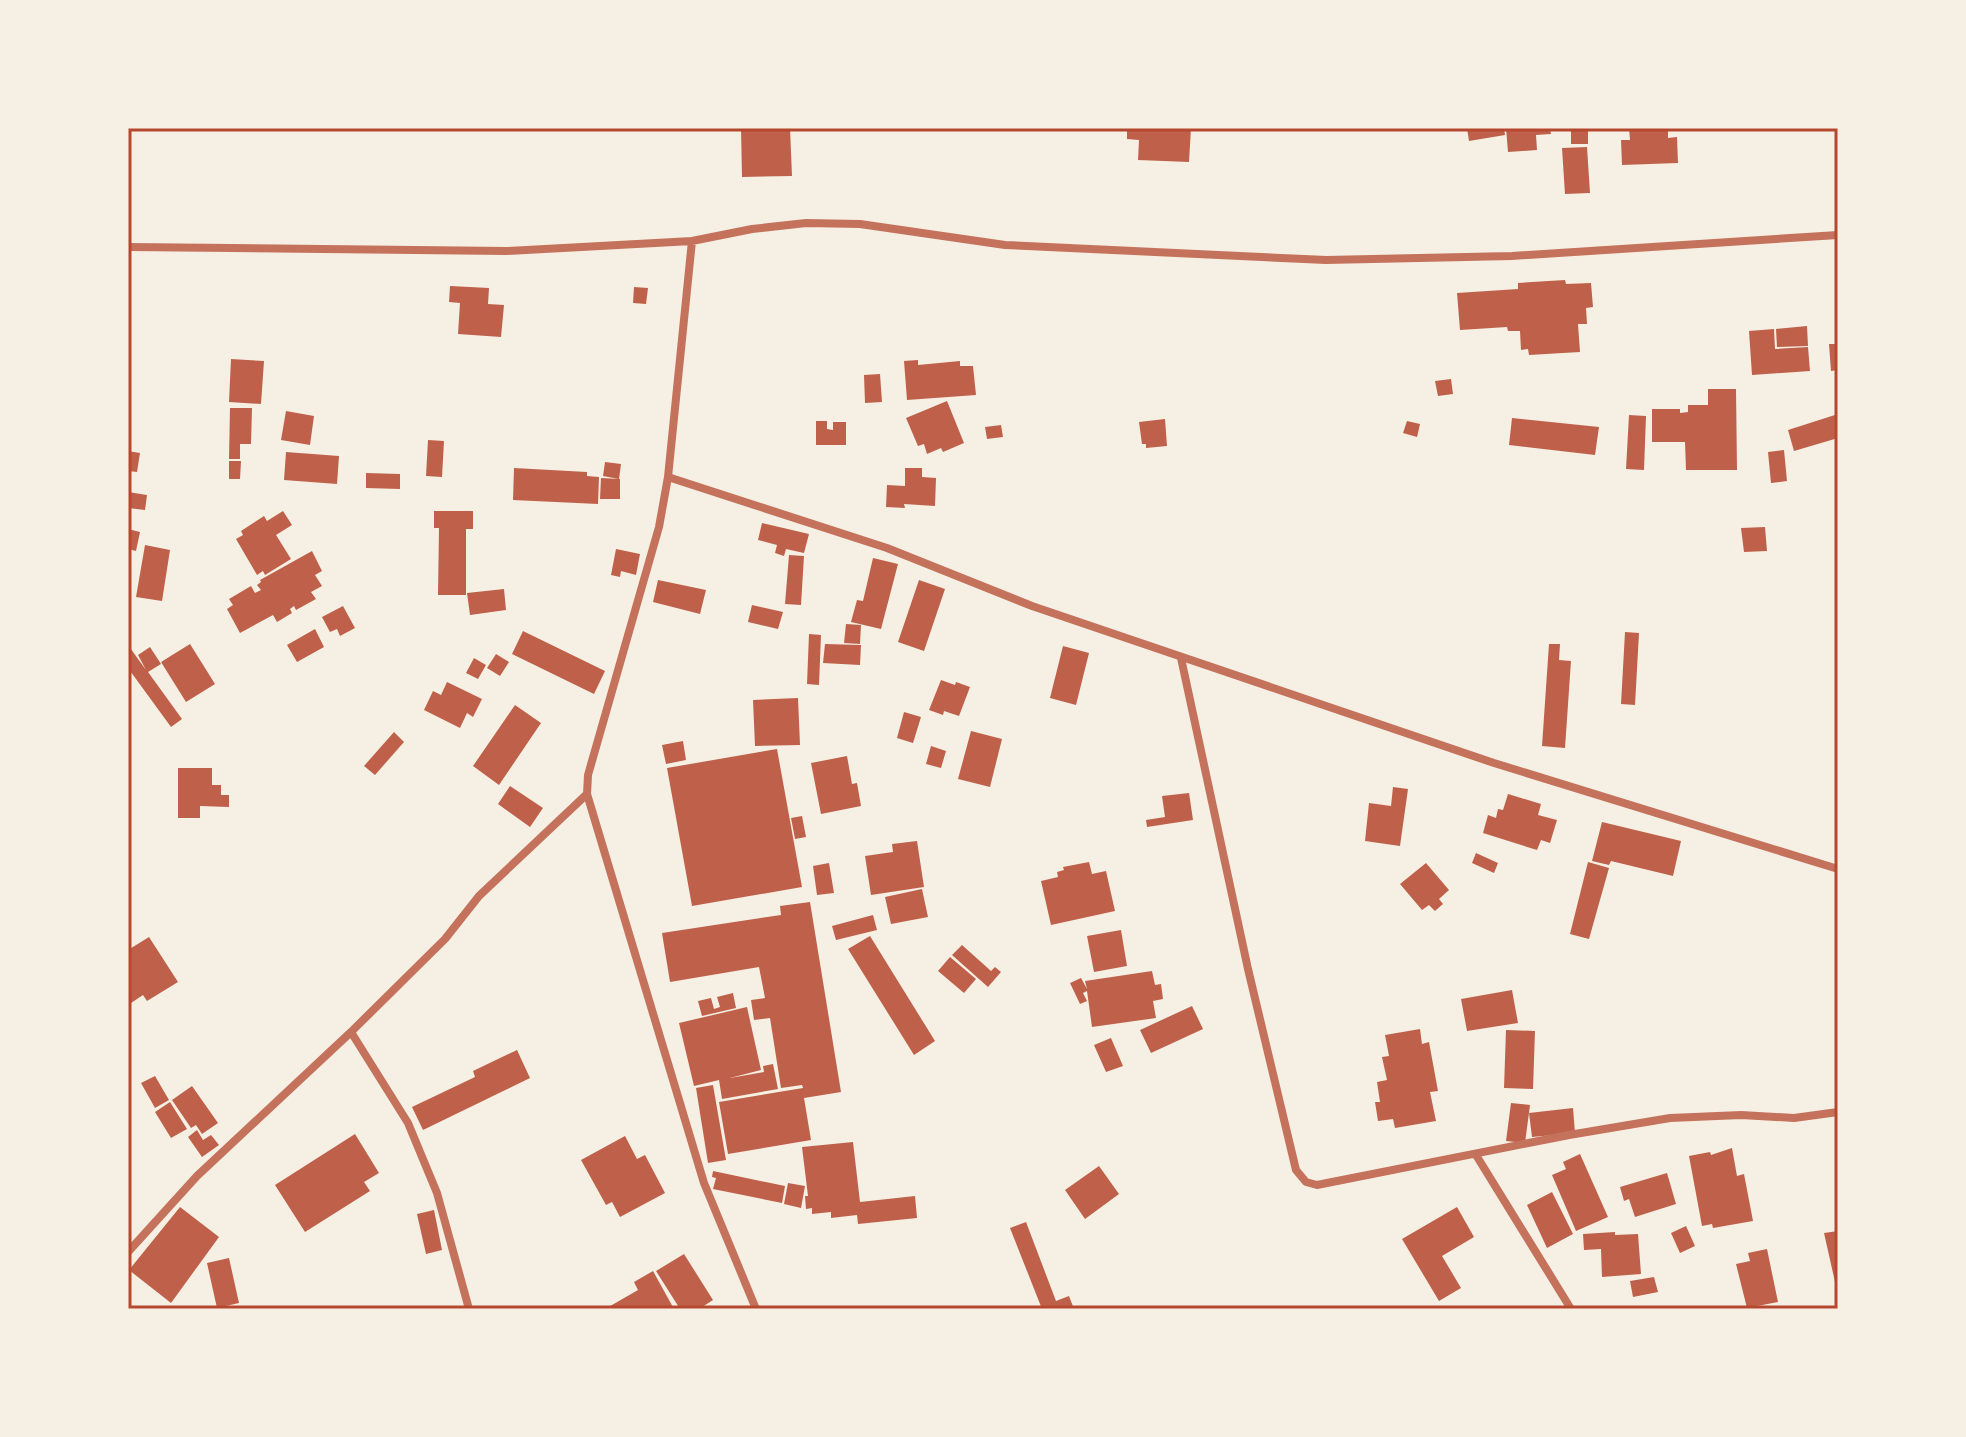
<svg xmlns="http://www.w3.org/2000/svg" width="1966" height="1437" font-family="'Fira Sans',sans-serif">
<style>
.building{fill:#bf614a}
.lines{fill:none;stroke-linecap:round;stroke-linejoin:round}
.minor{stroke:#c5725c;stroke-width:8}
.neatline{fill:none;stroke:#b5482f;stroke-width:3}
</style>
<rect width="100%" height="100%" fill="#f6efe4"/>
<path class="building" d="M741,128H790L792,176L742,177Z
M1127,128H1191L1189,162L1138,160L1139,140L1127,139Z
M1467,128H1504L1505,135L1469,141Z
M1506,128H1550L1551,134L1536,135L1537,150L1508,152Z
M1571,128H1588V144H1571Z
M1629,128H1668V138L1677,137L1678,163L1622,165L1621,140H1630Z
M1587,147L1590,193L1565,194L1562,148Z
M1565,280L1566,284L1591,283L1593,307L1586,308L1587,324H1578L1580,352L1529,355L1528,349L1521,350L1520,331H1508L1507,327L1460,330L1457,293L1518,289V283Z
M450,286L489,288L488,304L504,305L501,337L458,334L460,303L449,302Z
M634,287L648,288L646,304L633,303Z
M1807,326L1808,346L1777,347L1776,329Z
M1774,329L1775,349L1808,347L1810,371L1752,375L1749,331Z
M1829,344H1838V370L1831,371Z
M231,359L264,361L261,404L229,402Z
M918,360V365L960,361V366H973L976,395L907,400L904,361Z
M880,374L882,402L865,403L864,375Z
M1451,379L1453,394L1438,396L1435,381Z
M1708,389H1736L1737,470H1686L1685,442H1652V409H1680V413L1688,412V405H1708Z
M947,401L964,443L943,452L941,448L927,454L924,444L918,446L906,418Z
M230,408H252L251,444H240V459H229Z
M286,411L314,416L310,445L281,440Z
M1838,414V438L1794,451L1788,430Z
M1629,415L1646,416L1644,470L1626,469Z
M1512,418L1599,427L1595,455L1509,445Z
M1165,419L1167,446L1146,448V444H1142L1139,422Z
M816,421H827V429L833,430V422H846V445H816Z
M1407,421L1420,424L1417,437L1403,433Z
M1001,425L1003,437L987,439L985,427Z
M428,440L444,441L442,477L426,476Z
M1784,450L1787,481L1771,483L1768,452Z
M128,451L140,453L137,472L128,471Z
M286,452L339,456L337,484L284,480Z
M229,461H241L240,479H229Z
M605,462L621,464L619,479L603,476Z
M514,468L587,472V476L599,477L598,504L513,500Z
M905,468H922V477L936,478L935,506L904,504L905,508L886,507L887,485L905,486Z
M366,473L400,474V489L366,488Z
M601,478L620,479V499H600Z
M128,492L147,495L145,510L128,508Z
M283,511L292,525L276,535L291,559L265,575L263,571L257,575L236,539L243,535L241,531L264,516L267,521Z
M434,511H473V529H466V595H438L439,528H434Z
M762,523L809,534L804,553L786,549L784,556L775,553L777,545L758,540Z
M1765,527L1767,551L1744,552L1741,528Z
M128,529L140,532L136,551L128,549Z
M145,545L170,550L162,601L136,597Z
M616,549L640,554L636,575L621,571L620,577L611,575Z
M312,551L322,571L315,575L322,586L311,592L316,599L296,610L294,606L290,609L292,613L277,622L273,615L240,633L227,609L233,605L229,599L251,586L255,593L261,590L257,585L261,582L260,580Z
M789,555L804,556L801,605L785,604Z
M873,558L898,564L881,629L851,622L857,600L863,601Z
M658,580L706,590L700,614L653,602Z
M919,580L945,589L924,651L898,642Z
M504,589L506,610L470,615L467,593Z
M752,605L783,612L778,629L748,622Z
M343,606L355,628L340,636L337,629L330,632L322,617Z
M846,624L861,625L860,644L844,643Z
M315,629L324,647L297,662L287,645Z
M523,631L605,671L594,694L512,654Z
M1625,632L1639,633L1635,705L1621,704Z
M809,634L821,635L819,685L807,684Z
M190,644L215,684L186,702L161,662Z
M825,644L861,645L860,665L823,663Z
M1549,644H1560L1559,660L1571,661L1565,748L1542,746Z
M128,645L146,670L138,655L150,647L161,664L148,672L182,719L171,727L128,668Z
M1063,646L1089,653L1076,705L1050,698Z
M496,654L509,662L500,676L487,668Z
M474,658L486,665L478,679L466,673Z
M941,680L955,685L956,682L970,687L959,716L944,711L943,715L929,710Z
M447,682L482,699L473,717L467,713L460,728L424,710L433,691L441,695Z
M798,698L800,745L755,746L753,700Z
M515,705L541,723L499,785L473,766Z
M904,712L921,717L913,743L897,738Z
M971,731L1002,739L990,787L958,779Z
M394,732L404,742L375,775L364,766Z
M683,741L686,760L666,764L662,745Z
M931,746L946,751L941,768L926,764Z
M777,749L802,887L692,906L667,768Z
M847,756L852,784L857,783L861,806L821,814L811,763Z
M178,768H212V785H221V795H229V807L200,806V818H178Z
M510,786L543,808L530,827L498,804Z
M1393,787L1408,789L1400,846L1365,841L1369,803L1391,806Z
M1189,793L1193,820L1147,827L1146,820L1165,817L1162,796Z
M1508,794L1541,804L1538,815L1557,820L1550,843L1541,840L1537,850L1483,833L1488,815L1496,818L1498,809L1503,810Z
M802,816L806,837L795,839L791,818Z
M1602,822L1681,841L1673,876L1611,861L1609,865L1592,861Z
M917,841L924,887L871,895L865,856L893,852L892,844Z
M1476,853L1498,863L1494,873L1472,863Z
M1089,862L1092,874L1106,871L1115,911L1051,925L1041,881L1058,877L1057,872L1064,870L1063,867Z
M1588,862L1609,868L1589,939L1570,934Z
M829,863L834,893L817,895L813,866Z
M1426,863L1449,890L1439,899L1443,904L1435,911L1429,905L1422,910L1400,884Z
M922,889L928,917L891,924L885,897Z
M810,902L841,1092L804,1098L811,1140L728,1154L719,1102L803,1088L802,1085L781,1088L770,1018L754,1020L751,1000L765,998L759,967L670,982L662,933L781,915L780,906Z
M873,915L877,930L836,940L832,926Z
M1121,930L1127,966L1094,972L1087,936Z
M870,936L935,1041L914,1055L848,949Z
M149,937L178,982L147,1001L143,995L128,1005V950Z
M962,945L991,971L995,967L1001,972L988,987L952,955Z
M950,957L976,979L964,993L938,971Z
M1152,971L1155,985L1161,984L1163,999L1153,1001L1156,1018L1092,1027L1087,991L1083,993L1087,1001L1080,1004L1070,983L1081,978L1087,989L1085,981Z
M1512,990L1518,1023L1467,1031L1461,999Z
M733,993L736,1008L702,1016L698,1001L711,998L714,1009L720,1007L717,997Z
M1192,1006L1203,1029L1151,1053L1140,1030Z
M747,1007L761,1070L730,1078L764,1072L763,1066L773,1064L778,1089L722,1099L719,1080L694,1086L679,1023Z
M1420,1029L1422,1044L1429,1042L1438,1091L1430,1092L1436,1121L1395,1128L1393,1119L1378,1121L1375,1102H1380L1377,1082L1387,1080L1382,1057L1389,1056L1385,1035Z
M1506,1030L1535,1031L1533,1089L1504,1088Z
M1111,1038L1123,1066L1106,1072L1094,1045Z
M517,1050L530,1078L423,1130L412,1107L475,1077L473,1071Z
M155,1076L169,1100L155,1108L141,1083Z
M713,1085L726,1160L708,1163L696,1088Z
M192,1086L218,1123L202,1134L196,1125L191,1128L172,1100Z
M170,1102L187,1129L171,1138L155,1112Z
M1511,1103L1530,1105L1525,1143L1506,1141Z
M1573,1108L1575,1133L1532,1137L1529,1113Z
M197,1130L203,1140L211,1135L219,1145L202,1157L188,1137Z
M355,1134L379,1173L364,1182L370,1191L305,1232L275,1185Z
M625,1136L637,1159L645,1155L665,1193L620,1217L612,1202L606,1205L581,1160Z
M853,1142L860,1202L915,1196L917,1218L858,1224L857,1215L831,1218V1212L812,1214V1208L806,1209L805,1196H808L802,1147Z
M1732,1148L1737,1176L1744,1174L1753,1221L1713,1228L1712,1224L1702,1226L1689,1156L1710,1152L1711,1155Z
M1580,1154L1608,1217L1576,1231L1552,1175L1566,1169L1563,1162Z
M1099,1166L1119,1194L1085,1219L1065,1190Z
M713,1171L785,1186L782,1203L713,1189L716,1178L712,1177Z
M1667,1173L1676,1204L1635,1217L1629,1199L1624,1201L1620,1187Z
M788,1183L805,1186L801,1208L784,1204Z
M1552,1192L1573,1234L1547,1248L1527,1205Z
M180,1207L219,1237L171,1303L129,1270Z
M1457,1207L1474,1237L1442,1256L1461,1288L1439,1301L1402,1239Z
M434,1210L442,1250L426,1254L417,1214Z
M1026,1222L1056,1301L1069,1296L1074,1309H1042L1010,1228Z
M1686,1226L1695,1246L1680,1253L1671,1233Z
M1838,1231V1282H1835L1824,1233Z
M1615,1232V1235L1638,1234L1641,1274L1602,1277L1601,1249L1584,1250L1583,1234Z
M1767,1249L1778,1302L1747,1308L1736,1264L1750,1261L1748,1253Z
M684,1254L713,1300L699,1309H680L656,1271Z
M229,1258L239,1303L217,1308L207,1263Z
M653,1271L674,1309H605L638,1290L634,1282Z
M1654,1277L1658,1292L1633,1297L1630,1281Z"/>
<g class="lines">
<path class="minor" d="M692,241L668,477L659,527L588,775L587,794L704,1183L756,1309
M128,247L506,251L692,241L752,229L806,223L860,224L1005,245L1326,260L1512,256L1838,235
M668,477L887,548L1032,606L1494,763L1838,869
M1181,658L1248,969L1296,1170L1306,1182L1317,1185L1569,1135L1670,1118L1741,1115L1794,1118L1838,1112
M351,1032L408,1123L437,1193L469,1309
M1476,1155L1571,1309
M128,1252L197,1176L351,1032L445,939L479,896L587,794"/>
</g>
<rect width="1966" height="1437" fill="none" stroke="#f6efe4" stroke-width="260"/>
<rect x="130" y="130" width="1706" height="1177" class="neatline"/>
</svg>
